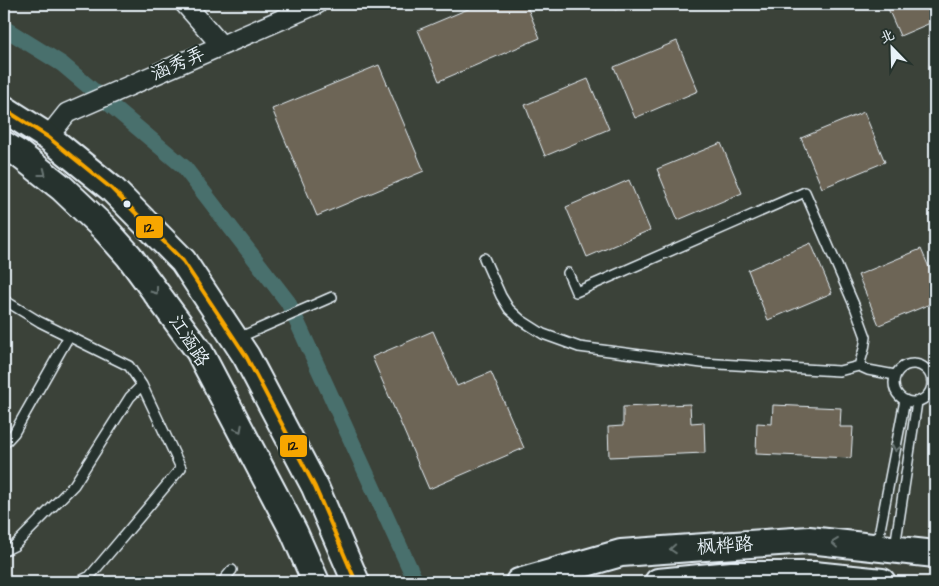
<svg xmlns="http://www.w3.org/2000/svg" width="939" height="586" font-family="'Architects Daughter','LXGW WenKai TC',sans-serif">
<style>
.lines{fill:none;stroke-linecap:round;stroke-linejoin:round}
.canal{stroke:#4a6f6d;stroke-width:16}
.building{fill:#6d6556;stroke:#e8f1f8}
.service-casing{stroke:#e8f1f8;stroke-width:12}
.minor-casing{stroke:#e8f1f8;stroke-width:22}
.secondary-casing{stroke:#e8f1f8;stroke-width:30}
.service{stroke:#26332d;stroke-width:9}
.minor{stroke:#26332d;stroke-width:19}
.secondary{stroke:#26332d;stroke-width:26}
.bus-1-casing{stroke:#26332d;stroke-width:8}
.bus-1{stroke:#f7a600;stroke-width:4}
.oneway{stroke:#6a7674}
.bus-dot{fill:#e8f1f8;stroke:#26332d;stroke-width:2}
.labels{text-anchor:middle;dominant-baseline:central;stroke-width:4;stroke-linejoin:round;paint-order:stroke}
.street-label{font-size:19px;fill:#e8f1f8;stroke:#26332d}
.line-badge{stroke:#26332d;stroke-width:2}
.pale-badge-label{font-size:14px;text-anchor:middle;font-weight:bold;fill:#111}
</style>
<rect width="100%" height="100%" fill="#3b4239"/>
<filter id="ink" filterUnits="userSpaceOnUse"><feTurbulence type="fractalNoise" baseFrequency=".02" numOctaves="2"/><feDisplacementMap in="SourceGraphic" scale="10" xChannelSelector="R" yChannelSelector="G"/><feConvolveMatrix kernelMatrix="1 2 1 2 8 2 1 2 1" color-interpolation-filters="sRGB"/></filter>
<g filter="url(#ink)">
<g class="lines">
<path class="canal" d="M4,28L62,64L184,167L288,302L416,582"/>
</g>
<path class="building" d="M480,4H526L540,38L439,81L418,30Z
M613,4H629L615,10Z
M886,4H935V21L900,36Z
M677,41L698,91L635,118L614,67Z
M379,65L424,171L317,216L272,109Z
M588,79L609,129L545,156L525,105Z
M864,112L885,162L822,188L801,138Z
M721,143L742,193L678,220L657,169Z
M629,180L650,230L587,257L566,207Z
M811,243L832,293L768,320L748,270Z
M921,249L935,281V302L879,325L858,275Z
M433,331L457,386L491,372L524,448L429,489L372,357Z
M690,404L691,423L704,422L705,453L609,457L608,427L623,426V407Z
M773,405L841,408L840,427H853L851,458L756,454L757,423L772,424Z"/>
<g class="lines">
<defs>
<path id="service" d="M484,258L501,296L509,309L521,320L543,334L579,347L702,363L839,371L859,366
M568,273L576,292L805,192L855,307L866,337L864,349L859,366L868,370L895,375
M4,300L40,322L129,366L142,385L181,468L90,576L78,582
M238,338L332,297
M894 383a19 19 0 1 1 38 0a19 19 0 1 1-38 0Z
M4,444L14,433L69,336
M877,545L905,400
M895,547L917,402
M4,551L14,546L74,485L130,397L142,385
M222,582L232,570"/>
<path id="minor" d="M185,4L221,45
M48,137L67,113L317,4"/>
<path id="secondary" d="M4,109L48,137L112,189L183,261L246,356L315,487L356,582
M4,145L19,154L62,188L104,228L129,256L199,351L294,532L316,582
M519,582L621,553L705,547L809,540L935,554
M658,582L732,575H814L882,582"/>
</defs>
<use href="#service" class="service-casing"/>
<use href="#minor" class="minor-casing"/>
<use href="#secondary" class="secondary-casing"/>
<use href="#service" class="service"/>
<use href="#minor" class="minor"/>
<use href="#secondary" class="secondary"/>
<defs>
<path id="bus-1" d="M4,109L48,137L112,189L183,261L246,356L315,487L356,582"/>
</defs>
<use href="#bus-1" class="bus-1-casing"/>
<use href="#bus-1" class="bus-1"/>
</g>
<defs><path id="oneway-chevron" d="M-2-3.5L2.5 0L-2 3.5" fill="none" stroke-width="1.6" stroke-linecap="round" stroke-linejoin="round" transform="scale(1.25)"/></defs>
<g class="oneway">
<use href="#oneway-chevron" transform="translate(43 173) rotate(38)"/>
<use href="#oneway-chevron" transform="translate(155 291) rotate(54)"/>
<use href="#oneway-chevron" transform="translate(239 429) rotate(62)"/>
<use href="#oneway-chevron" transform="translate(896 448) rotate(101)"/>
<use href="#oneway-chevron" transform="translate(835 543) rotate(-174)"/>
<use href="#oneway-chevron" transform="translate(673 549) rotate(176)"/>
</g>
</g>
<circle class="bus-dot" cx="127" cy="204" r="4.5"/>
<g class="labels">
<g class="street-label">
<text transform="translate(178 64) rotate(-24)">涵秀弄</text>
<text transform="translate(189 341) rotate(57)">江涵路</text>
<text transform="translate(725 546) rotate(-4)">枫桦路</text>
</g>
</g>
<g class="line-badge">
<rect x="135" y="215" width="29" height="24" rx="5" fill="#f7a600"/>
<rect x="279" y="434" width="29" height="24" rx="5" fill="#f7a600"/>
</g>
<g class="pale-badge-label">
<text x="149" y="232">12</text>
<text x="293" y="450">12</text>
</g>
<rect width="939" height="586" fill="none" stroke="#26332d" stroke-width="20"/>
<rect x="10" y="10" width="919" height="566" fill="none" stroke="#e8f1f8" stroke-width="2" filter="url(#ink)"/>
<g transform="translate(892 48) rotate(337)" stroke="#26332d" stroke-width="4" paint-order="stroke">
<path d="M0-4L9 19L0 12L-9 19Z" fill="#e8f1f8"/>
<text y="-8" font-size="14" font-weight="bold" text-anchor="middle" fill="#e8f1f8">北</text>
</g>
</svg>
